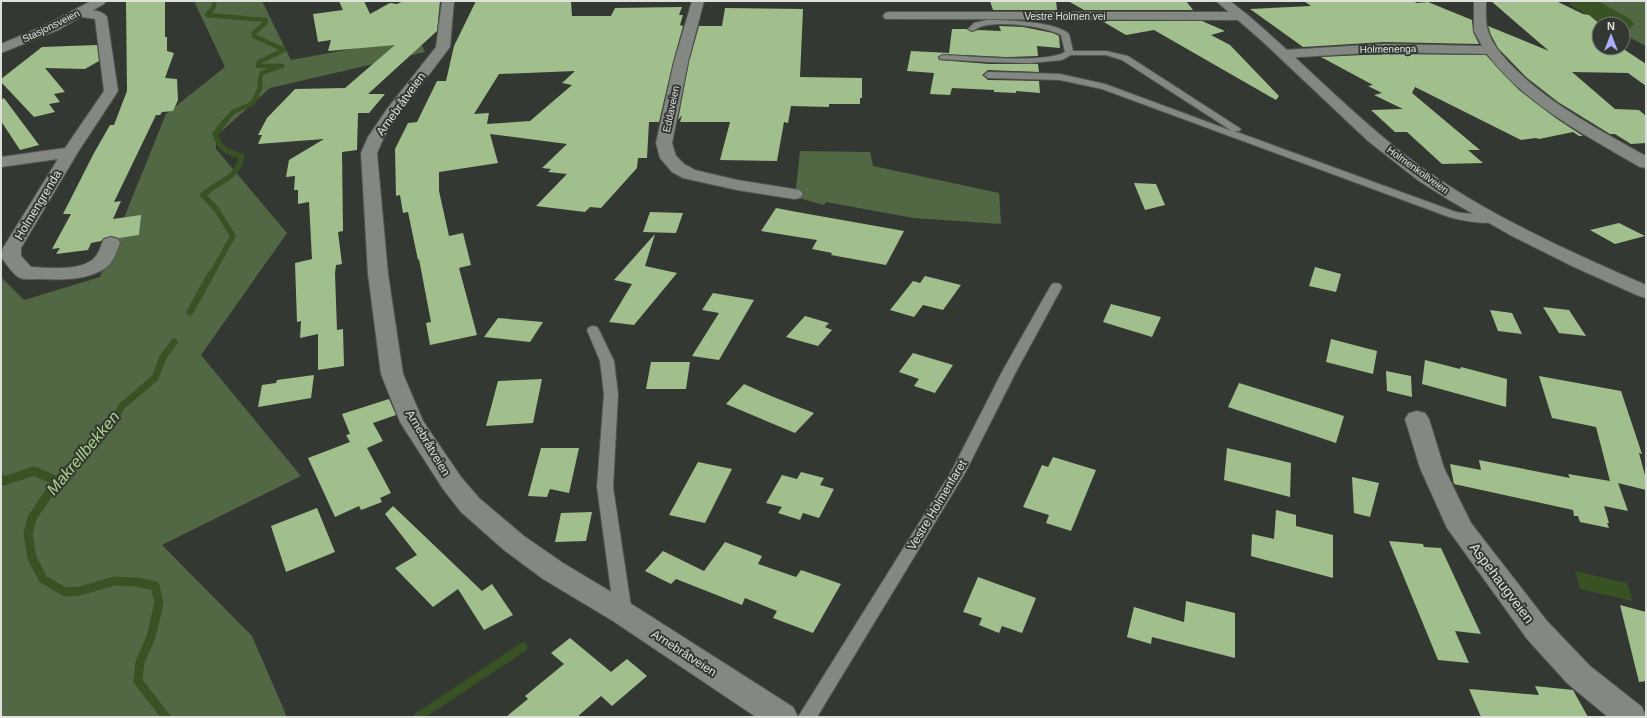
<svg xmlns="http://www.w3.org/2000/svg" width="1647" height="718" font-family="Helvetica,sans-serif">
<style>
.green{fill:#526744}
.water{fill:#385223}
.lines{fill:none;stroke-linecap:round;stroke-linejoin:round}
.stream-far3{stroke:#385223;stroke-width:4.5}
.stream-far2{stroke:#385223;stroke-width:5.5}
.stream-far1{stroke:#385223;stroke-width:7}
.stream{stroke:#385223;stroke-width:9}
.river{fill:#385223;fill-rule:evenodd}
.building{fill:#a1bf8c;fill-rule:evenodd}
.service-casing{stroke:#535551;stroke-width:2}
.minor-casing{stroke:#535551;stroke-width:2}
.tertiary-casing{stroke:#535551;stroke-width:2}
.secondary-casing{stroke:#535551;stroke-width:2}
.service{fill:#848882;fill-rule:evenodd}
.minor{fill:#848882;fill-rule:evenodd}
.tertiary{fill:#848882;fill-rule:evenodd}
.secondary{fill:#848882;fill-rule:evenodd}
.labels{text-anchor:middle;dominant-baseline:central;stroke-width:4;stroke-linejoin:round;paint-order:stroke}
.far-street-label{font-size:10px;fill:#dfe1dd;stroke:#343832}
.street-label{font-size:12px;fill:#dfe1dd;stroke:#343832}
.near-street-label{font-size:14px;fill:#dfe1dd;stroke:#343832}
.near-water-label{font-size:16px;font-style:italic;fill:#a9d48a;stroke:#343832}
</style>
<rect width="100%" height="100%" fill="#343832"/>
<path class="green" d="M194,1H262L291,60L418,37L425,52L270,88L216,136V149L287,233L201,355L301,476L162,545L252,636L287,717H1V277L24,300L100,277L166,114L225,67Z
M1571,1H1646V46L1623,34V24H1610Z
M800,151L870,152L873,166L999,193L1001,224L913,218L826,202L824,205L795,197Z"/>
<path class="water" d="M1575,571L1627,583L1633,601L1580,589Z"/>
<g class="lines">
<path class="stream-far3" d="M214,1V7L207,15L266,20L265,23L254,33V36L284,50L259,62L258,66H282L262,73L260,78V88L253,103L233,112L225,121"/>
<path class="stream-far2" d="M211,275L233,236L217,210L203,195C218,181 238,179 242,156C227,153 220,149 215,134L226,120"/>
<path class="stream-far1" d="M190,312L211,274
M67,470L112,423L122,406L155,378L163,357L174,342"/>
<path class="stream" d="M68,469L57,481L32,518L28,534L32,558L43,579L65,592L80,591L114,581L137,582L155,586L159,603L151,637L140,662L138,681L166,717
M1,479L4,481L34,471L57,481
M418,717L523,647"/>
<path class="river" d="M1568,1H1598L1630,19L1634,24L1630,29L1623,31V24H1603L1572,6Z"/>
</g>
<path class="building" d="M126,1H165V37H167V51L174,53L165,78L177,79L178,100L173,111L162,112L160,115H156L114,202L121,201L113,219L141,215L139,235L119,238L111,236L104,238L101,241L91,243L88,250L56,254L60,248L52,249L71,214H63L94,153L110,125H114L127,91Z
M339,1H364L370,14L390,3L397,4L404,1H440L437,31L368,94H385L369,113H358L357,150L342,152L343,231L338,232L342,264L336,265L335,274L337,330L343,329L344,366L318,370V334L300,338L301,321L297,322L295,263L312,259L309,202L298,204V190H294L295,176L286,177L289,160L324,139L258,144L262,135H258L267,118L295,89L345,88L395,45L328,51L331,40L318,42L313,14L343,10Z
M476,1H571L572,16H611L615,8L682,7L679,15H683L680,25L683,26L673,62L659,122H649L647,158H638L637,168L601,208L590,207L585,212L536,206L567,174L548,172L551,169L542,168L567,144L490,134L498,163L439,172V191L449,236L463,233L471,265L459,268L477,335L430,345L426,323L431,322L419,259L418,260L408,212L403,213L400,195L396,196L395,149L408,123L417,122L437,81H446L454,46ZM575,71L562,83L572,85L530,121L487,124L489,113L474,114L499,74Z
M990,1H1056L1057,10H993Z
M1068,1H1186L1193,10H1084Z
M1304,1H1412L1417,3L1428,2L1472,20L1473,32L1479,44L1384,42L1303,47L1250,9L1311,6Z
M1491,1H1556L1583,14L1589,15L1600,24L1599,48H1622L1646,64V86L1628,73L1572,72L1615,109L1639,110L1646,116V143L1631,144L1615,134H1610L1558,102L1526,77L1498,48L1491,35L1488,26L1549,51Z
M725,8L803,9L800,77L862,78V98H860V104H829V107L791,106L788,123L784,122L777,161L720,160L730,122H680L682,115L678,120L689,62L699,26H722Z
M1102,21H1202L1225,31L1211,35L1230,45L1279,96L1276,100L1154,30L1126,35Z
M999,26L1023,27L1053,33L1059,36L1060,48L1037,46L1038,56L1006,57L943,54L938,57L939,60L989,64H1038L1039,72L988,70L982,75L988,80L1039,81L1040,93L1016,91V93L994,92V90L952,88L950,95L930,94L934,73L907,71L911,51L949,53L952,29H967L972,32L978,30L1001,31Z
M97,45L99,61L85,69L45,68L65,92L54,94L60,102L49,104L55,112L34,117L1,82V79L42,47Z
M1384,54L1486,55L1519,90L1557,119L1583,136H1579L1573,132L1539,139L1536,138L1521,140L1415,87L1412,93L1480,150H1468L1483,163L1442,164L1407,132H1395L1371,110L1403,109L1374,95L1382,93L1368,86L1373,85L1321,57Z
M4,98L39,145L20,150L1,121V100Z
M1134,183L1156,184L1165,205L1145,210Z
M776,208L797,212L904,231L886,265L831,255L832,253L812,249L817,240L761,231Z
M650,212L683,213L676,233L643,232Z
M1619,223L1645,236L1615,244L1590,230Z
M655,234L645,266L677,273L634,325L609,322L632,284L614,280Z
M1315,267L1341,274L1336,292L1309,286Z
M925,276L961,285L943,310L923,305L914,317L890,310L913,281L920,283Z
M713,293L754,300L719,360L692,356L719,313L702,310Z
M1111,304L1161,317L1152,337L1103,322Z
M1543,307L1569,310L1586,336L1559,333Z
M1490,310L1512,313L1522,334L1498,331Z
M805,316L829,323L825,327L832,330L818,346L786,337Z
M498,318L520,320L543,322L530,342L484,337Z
M1331,339L1377,351L1373,374L1326,362Z
M913,353L953,365L935,393L914,386L919,379L899,372Z
M1425,360L1460,369L1461,367L1507,379L1506,407L1422,384Z
M651,362H690L686,389H646Z
M1386,371L1411,376L1412,397L1387,391Z
M314,375L311,398L258,407L262,385L276,383L277,380Z
M1539,376L1621,391L1642,454L1639,453L1646,479V490L1618,483L1628,511L1604,506L1609,523H1607L1609,528L1580,522L1578,516H1574L1573,510L1454,484L1450,464L1481,470L1479,460L1570,478L1568,474L1610,481L1596,427L1552,418Z
M542,379L533,423L486,426L498,381Z
M1239,383L1344,416L1336,443L1228,407Z
M744,384L771,396L814,413L795,433L726,404Z
M389,399L396,415L373,423L383,441L367,448L391,493L380,498L382,502L361,510L359,506L335,517L308,458L350,442L346,435L350,434L342,414Z
M541,448H579L569,493L550,489L547,497L528,496Z
M1227,448L1291,463L1290,497L1224,480Z
M1053,457L1096,470L1071,531L1046,523L1049,515L1023,507L1042,465L1048,467Z
M698,462L732,469L705,523L669,515Z
M801,472L824,478L820,485L834,489L819,518L803,513L800,520L778,513L782,507L766,503L782,475L797,479Z
M1352,477L1379,483L1370,517L1354,513Z
M393,506L482,591L492,584L513,615L484,630L458,589L433,607L395,568L417,555L385,514Z
M317,508L335,552L286,572L271,526Z
M1276,510L1296,515V526L1333,535V578L1251,556L1252,534L1274,539Z
M592,512L586,541L555,542L561,513Z
M1389,541L1423,544L1424,547L1441,548L1481,634L1455,631L1469,663L1438,660Z
M725,542L762,556L758,564L796,577L801,570L841,584L813,633L773,618L777,611L745,598L742,605L676,579L671,584L645,571L663,551L704,571Z
M978,577L1036,598L1022,633L1002,626L999,633L979,625L982,618L963,612Z
M1186,601L1235,613V658L1152,637L1151,644L1127,637L1134,607L1184,622Z
M1620,605L1646,612V681L1639,682Z
M570,638L611,672L627,659L647,676L612,706L601,696L577,717H506L528,699L525,696L564,664L551,653Z
M1535,686L1573,690L1588,717H1481L1469,689L1539,695Z"/>
<g class="lines">
<defs>
<path id="service" d="M987,20C1005,20 1056,21 1069,34L1073,51H1106L1128,56L1241,129L1239,131H1234L1456,212C1465,214 1493,214 1498,219C1491,227 1459,220 1449,217L1102,89L1060,80L988,78L984,75L988,72L1060,74L1105,84L1232,131L1122,60L1106,55H1071L1062,60L1031,63L989,62L940,59L939,57L943,55C969,56 1044,64 1065,52L1061,35C1043,26 1003,21 983,26C978,27 976,30 972,31L968,29L974,23Z
M1056,283L1060,284L1062,287L1017,370L965,473L817,717H798L951,472L1003,370L1050,287L1052,284Z
M593,326L597,327L599,330L614,361L618,394L613,487L632,613L629,618L623,620L617,618L614,613L597,487L604,394L600,361L587,330L589,327Z"/>
<path id="minor" d="M442,1H454L450,47L399,114L384,137L377,153L388,274L403,374L423,421L461,477L479,498L524,536L563,563L633,605L793,707L798,717H756L613,621L543,579L504,550L461,512L443,489L400,422L381,374L368,274L361,153L368,137L387,109L436,47Z
M692,1H704L688,62L672,143L676,156L684,164L695,170L737,180L800,190L803,194L800,198L794,199L737,190L683,178L672,172L660,158L656,143L674,62Z
M1474,1H1486C1486,11 1485,22 1488,31C1492,44 1501,54 1510,64C1549,104 1598,129 1646,156V168L1640,167C1585,135 1526,105 1487,54L1384,52L1284,58L1279,57L1277,54L1279,51L1284,50L1384,44L1482,46L1474,31Z
M80,9C89,10 101,9 107,17L118,91L78,152L21,248V256L31,267C48,268 84,272 96,256C100,251 101,244 104,239L111,237L118,239L120,243C117,251 114,261 107,267C88,281 60,280 38,279C32,279 25,280 20,278C13,275 6,263 1,257L3,248L58,159L1,167V157L65,148L104,91L95,19L76,16L74,13L76,10Z
M889,12H1241L1245,13L1247,16L1245,19L1241,20L885,19L883,16L885,13Z
M1417,411L1425,413L1429,419L1444,468L1471,523L1547,621L1590,666L1642,707L1646,717H1608L1568,684L1527,639L1447,528L1420,468L1405,419L1409,413Z"/>
<path id="tertiary" d="M91,1H106L104,4L58,30L1,53V44L48,24Z"/>
<path id="secondary" d="M1216,1H1230L1249,16C1301,61 1348,110 1401,152C1474,209 1561,248 1646,285V298L1639,296L1574,267L1510,235L1449,200L1419,181L1368,141L1262,41Z"/>
</defs>
<use href="#service" class="service-casing"/>
<use href="#minor" class="minor-casing"/>
<use href="#tertiary" class="tertiary-casing"/>
<use href="#secondary" class="secondary-casing"/>
<use href="#service" class="service"/>
<use href="#minor" class="minor"/>
<use href="#tertiary" class="tertiary"/>
<use href="#secondary" class="secondary"/>
</g>
<g class="labels">
<g class="far-street-label">
<text x="1065" y="16">Vestre Holmen vei</text>
<text transform="translate(51 26) rotate(-26)">Stasjonsveien</text>
<text transform="translate(1388 49) rotate(-1)">Holmenenga</text>
<text transform="translate(671 109) rotate(-78)">Eddaveien</text>
<text transform="translate(1418 170) rotate(36)">Holmenkollveien</text>
</g>
<g class="street-label">
<text transform="translate(401 104) rotate(-54)">Arnebråtveien</text>
<text transform="translate(38 205) rotate(-59)">Holmengrenda</text>
<text transform="translate(428 443) rotate(59)">Arnebråtveien</text>
<text transform="translate(937 505) rotate(-59)">Vestre Holmenfaret</text>
<text transform="translate(684 653) rotate(33)">Arnebråtveien</text>
</g>
<g class="near-street-label">
<text transform="translate(1502 583) rotate(53)">Aspehaugveien</text>
</g>
<g class="near-water-label">
<text transform="translate(83 453) rotate(-50)">Makrellbekken</text>
</g>
</g>
<rect width="1647" height="718" fill="none" stroke="#dfe1dd" stroke-width="4"/>
<g transform="translate(1611 36)"><circle r="19" fill="#343832" stroke="#787c76"/>
<path d="M0-3L7 15L0 10L-7 15Z" fill="#adaefb"/>
<text y="-6" font-size="11" font-weight="bold" text-anchor="middle" fill="#dfe1dd">N</text>
</g>
</svg>
